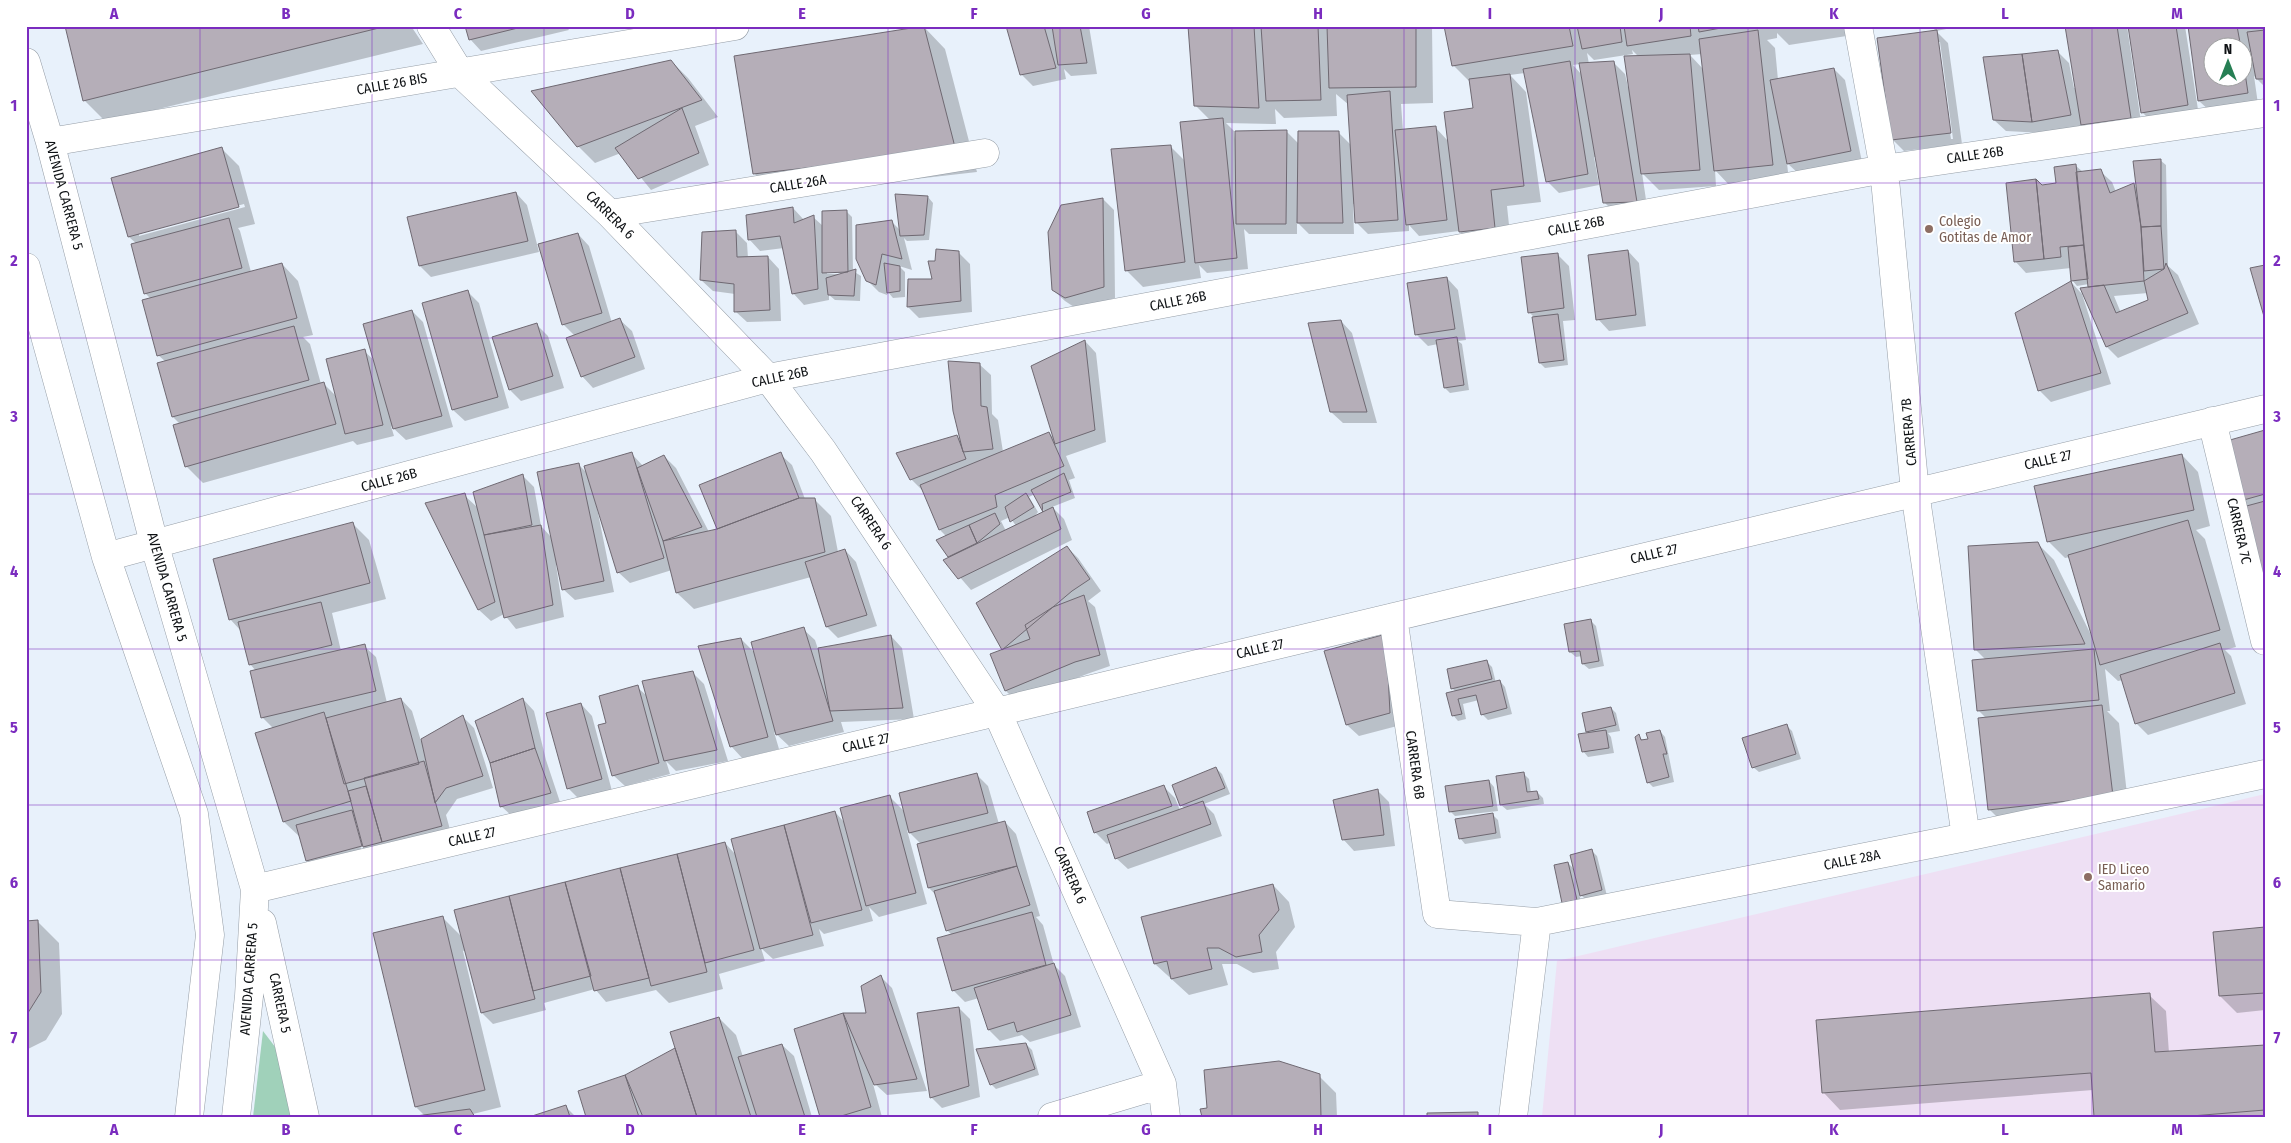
<svg xmlns="http://www.w3.org/2000/svg" width="2291" height="1143" font-family="'Fira Sans Condensed',sans-serif">
<style>
.education{fill:#eee0f4}
.green{fill:#a0d1ba}
.shadow{fill:#0003;fill-rule:evenodd}
.building{fill:#b5aeb8;stroke:#6f6972}
.lines{fill:none;stroke-linecap:round;stroke-linejoin:round}
.minor-casing{stroke:#969ea7;stroke-width:29}
.minor{stroke:#fff;stroke-width:28}
.grid{fill:none;stroke:#7b2cbf;stroke-width:1;stroke-opacity:0.55}
.education-dot{fill:#8d6e63;stroke:#fff;stroke-width:2}
.labels{text-anchor:middle;dominant-baseline:central;stroke-width:4;stroke-linejoin:round;paint-order:stroke}
.street-label{font-size:14px;fill:#0e1114;stroke:#fff}
.education-label{font-size:14px;fill:#785e54;stroke:#fff;text-anchor:start}
.neatline{fill:none;stroke:#7b2cbf;stroke-width:2}
.grid-label{font-size:16px;text-anchor:middle;font-weight:bold;fill:#7b2cbf}
</style>
<rect width="100%" height="100%" fill="#e8f1fb"/>
<path class="education" d="M2265,794V1117H1542L1557,961Z"/>
<path class="green" d="M263,1031L282,1056L294,1117H253Z"/>
<path class="shadow" d="M66,26H411L423,44L106,122L84,100Z
M466,26H566L569,30L481,51L470,39Z
M1008,26H1089L1097,74L1071,76L1064,69L1066,79L1033,86L1021,74Z
M1190,26H1432L1433,103L1401,104L1403,131L1435,127L1448,141L1474,109L1470,82L1453,65L1445,26H1852L1853,35L1789,45L1777,33V38L1767,40L1775,48L1778,80L1834,69L1845,80L1862,162L1800,175L1787,163L1789,181L1732,188L1715,170L1716,186L1659,190L1642,173L1648,213L1616,214L1604,202L1597,157H1594L1599,185L1559,193L1547,181L1525,73L1510,75L1526,92L1541,202L1507,206L1511,244L1477,249L1459,231L1419,236L1409,225V231L1368,234L1356,222L1355,204H1353L1354,234H1309L1297,222V234H1249L1244,229L1248,269L1207,273L1199,265L1201,278L1143,287L1126,270L1170,146L1186,162L1210,120L1195,105ZM1632,50L1639,57L1630,87H1628L1625,74L1614,63L1589,64L1587,53L1594,60L1633,54ZM1702,54L1704,70L1690,55ZM1580,64L1582,75L1573,65ZM1336,94L1349,105L1351,145L1338,132L1299,144L1286,131L1235,139L1234,131L1226,123L1276,124L1275,109L1284,118L1337,116Z
M1931,26H1962L1936,31L1948,43L1962,144L1904,151L1893,140L1936,31ZM1937,42H1940L1953,139H1951Z
M2067,26H2127L2142,129L2044,133L2006,131L1994,120L2057,51L2069,63L2074,88H2076Z
M2129,26H2185L2199,116L2154,124L2142,112Z
M2189,26H2265V87L2254,76L2258,104L2211,112L2199,101ZM2214,48H2244V78H2214Z
M924,27L945,49L977,172L775,195L754,173Z
M671,61L688,78L718,117L695,126L709,165L651,190L621,153L595,163L578,146Z
M222,149L239,166L255,224L238,228L240,231L251,272L282,264L298,281L313,335L303,337L310,344L321,384L323,383L337,397L364,351L376,362L412,311L423,322L453,427L406,440L391,426L394,436L357,445L353,441L203,483L186,466L180,424L173,417L166,362L158,355L151,299L145,293L137,244L129,237L113,178ZM244,204L245,207L139,236V233Z
M2160,160L2166,165L2168,266L2178,275L2199,324L2118,358L2107,347L2089,284L2077,286L2072,280L2071,268L2026,273L2015,261L2042,186L2057,184L2076,166L2083,172L2100,171L2112,182L2116,192L2134,185L2137,188ZM2148,293L2149,301L2121,313L2114,296Z
M516,193L527,205L539,252L431,277L420,266Z
M928,197L933,203L929,240L907,241L904,238L912,270L899,266L905,272V297L893,298L888,292L887,295L879,292L867,280L891,221L901,231Z
M1103,199L1114,210L1115,298L1077,309L1065,301L1053,290L1061,206Z
M793,208L804,220L813,217L823,226L847,212L852,217L853,271L861,276L860,301L835,300L829,295V300L804,305L793,293L784,248L760,251L749,239ZM827,271H850V274H827Z
M735,231L747,243L748,258L768,257L779,269L781,321L747,322L735,311V294L713,291L701,280Z
M578,234L589,246L612,323L620,320L632,331L645,369L593,388L582,376L575,336L563,324Z
M1628,251L1639,263L1646,326L1609,331L1598,319Z
M958,252L970,264L972,312L919,318L908,307L934,280L936,262Z
M1557,254L1569,266L1575,320L1563,321L1568,365L1545,368L1540,363L1534,317L1529,312Z
M1447,278L1458,290L1466,340L1458,341L1462,344L1469,390L1450,393L1445,388L1438,344L1428,346L1416,334Z
M2071,282L2082,294L2111,384L2051,402L2040,391L2016,314Z
M468,292L479,303L509,408L465,421L453,410Z
M1341,321L1352,333L1377,423H1343L1331,412Z
M536,324L548,336L564,388L521,401L510,390Z
M1085,341L1096,353L1106,442L1066,456L1075,478L1069,480L1075,498L1052,507L1064,519L1072,540L971,590L945,560L950,558L947,537L940,530L923,491L911,479L957,436L960,440L979,364L991,375L992,414L998,420L1003,452L1049,433L1055,439ZM1035,494L1045,512L1034,517L1038,512L1029,497ZM1010,517L1016,526L1006,531L1001,521Z
M2265,431V596L2241,500Z
M631,453L643,466L664,456L676,468L709,532L718,530L780,454L792,465L805,499H814L831,516L838,552L845,550L856,562L877,626L838,638L827,627L811,577L694,609L677,593L672,570L630,583L618,572L598,508H597L614,592L575,600L563,589L558,564L556,565L564,617L516,629L504,614L491,621L479,610L427,504L464,495L478,508L523,476L534,487L541,526L552,538L578,464L588,474Z
M2182,455L2198,472L2210,526L2196,530L2205,539L2236,647L2225,650L2231,656L2246,704L2148,735L2136,723L2123,680L2118,681L2105,669L2110,711H2107L2119,723L2129,812L2006,826L1989,809L1987,719L1978,710L1986,660L1975,649L2037,543L2054,560L2096,645L2070,557L2065,558L2048,541Z
M352,523L369,540L386,599L332,613L341,651L364,646L376,657L387,703L401,699L412,711L421,741L463,717L474,728L493,788L457,799L446,815L452,837L319,872L307,861L301,838L284,822L274,729L262,717L256,671L250,664L241,631L230,619ZM354,823H357L364,851L362,852Z
M1067,547L1078,558L1101,591L1088,601L1095,607L1110,666L1087,674L1017,702L1006,691L992,655L1003,651L977,604Z
M1590,620L1596,626L1604,666L1589,669L1583,664L1582,656L1576,657L1570,652Z
M803,629L815,640L818,649L891,636L902,648L914,719L841,722L844,732L789,746L774,732L779,749L742,758L731,746L741,639L755,653Z
M1386,636L1401,725L1359,736L1347,725L1326,651Z
M1486,661L1492,667L1496,683L1500,681L1505,687L1512,714L1488,720L1482,714L1479,700L1463,704L1466,719L1458,721L1453,715L1456,692L1452,688Z
M693,673L704,684L728,761L676,771L666,761L670,774L625,786L613,775L608,724L637,687L647,696Z
M523,699L534,711L546,760L561,805L513,817L501,806L491,763Z
M581,704L592,716L612,791L580,800L568,788Z
M1611,708L1616,713L1620,731L1608,733L1611,737L1614,753L1588,757L1583,751L1590,734L1587,731Z
M1787,726L1792,731L1801,759L1759,772L1753,767Z
M1660,731L1665,737L1674,782L1653,787L1648,782L1638,736L1644,741L1650,740Z
M1216,768L1222,774L1230,794L1204,804L1214,814L1222,836L1128,869L1116,858L1111,842L1107,844L1095,832L1164,787L1175,798L1180,810L1185,809L1181,805Z
M1523,773L1529,779L1531,793L1537,792L1543,798L1544,804L1507,810L1501,805Z
M977,775L988,786L999,824L1005,822L1016,834L1040,916L1036,917L1043,925L1054,965L1065,976L1081,1027L1030,1042L1022,1035L1000,1041L989,1030L979,998L965,1002L953,990L952,935L947,930L936,895L929,888L921,844L907,830L927,904L879,917L869,907L873,921L824,934L819,929L824,946L773,959L761,948L765,961L719,974L723,989L669,1003L656,990L606,1002L595,989L544,1003L546,1010L493,1024L482,1013L466,950L463,951L501,1107L473,1114L476,1117H418L425,1116L416,1107L442,917L462,937L456,911L725,843L736,855L732,839L835,812L845,823L890,797L904,811Z
M1489,781L1494,787L1498,811L1455,816L1450,811Z
M1377,790L1389,802L1395,846L1354,851L1343,839Z
M1493,815L1498,820L1501,838L1465,844L1460,838Z
M1592,851L1597,856L1607,896L1587,901L1579,893L1582,906L1563,903L1555,866L1568,863L1575,870Z
M1273,885L1289,902L1295,927L1276,952L1279,969L1253,973L1237,964H1222L1228,985L1189,995L1155,964Z
M26,922H38L59,943L62,1014L46,1040L26,1050Z
M2265,929V1010L2237,1013L2220,996Z
M881,977L892,988L927,1091L887,1095L875,1084L869,1069L882,1117H821L843,1015H868Z
M2149,995L2166,1011L2169,1053L2265,1046V1117H2096L2093,1090L1840,1110L1824,1093Z
M959,1008L970,1019L980,1097L942,1108L931,1097Z
M719,1018L736,1035L743,1057L782,1045L794,1056L812,1117H587L625,1077L628,1080Z
M1026,1044L1032,1050L1039,1075L996,1089L991,1084Z
M1319,1076L1336,1093L1337,1117H1203Z
M565,1106L576,1117H533Z"/>
<path class="building" d="M65,26H387L83,101Z
M465,26H526L469,40Z
M924,26L956,151L753,174L734,56Z
M1006,26H1044L1056,68L1020,75Z
M1052,26H1080L1087,63L1058,65Z
M1188,26H1254L1259,108L1194,106Z
M1261,26H1318L1321,100L1266,101Z
M1327,26H1416V87L1329,88Z
M1444,26H1569L1573,46L1452,66Z
M1577,26H1620L1622,42L1582,49Z
M1624,26H1690L1691,36L1627,46Z
M1698,26H1732L1699,32Z
M2065,26H2117L2131,118L2081,125Z
M2128,26H2176L2188,105L2141,113Z
M2188,26H2237L2241,48H2214V78H2244V66L2248,93L2198,101Z
M1758,30L1773,165L1714,171L1699,39Z
M1937,30L1951,133L1891,140L1877,38Z
M2265,30V79H2256L2247,32Z
M2058,50L2071,115L2032,122L2022,54Z
M1690,54L1700,170L1641,174L1624,56Z
M2022,54L2032,122L1993,120L1983,57Z
M671,60L702,100L577,147L531,91Z
M1570,61L1588,174L1546,182L1523,69Z
M1614,61L1637,202L1603,203L1579,63Z
M1834,68L1851,151L1787,164L1770,80Z
M1510,74L1524,186L1491,190L1495,228L1459,232L1444,112L1473,108L1469,79Z
M1390,91L1398,220L1355,223L1347,95Z
M682,108L699,153L638,179L615,148Z
M1223,118L1237,258L1195,263L1180,122Z
M1436,126L1447,220L1406,225L1395,130Z
M1287,130L1286,224H1236L1235,131Z
M1298,131H1339L1343,223H1297Z
M1171,145L1185,262L1125,271L1111,149Z
M222,147L239,207L128,237L111,178Z
M2161,159V226L2141,227L2133,161Z
M2076,164L2084,245L2060,247L2061,257L2044,259L2036,179L2042,185L2056,183L2054,167Z
M2101,169L2110,193L2134,183L2141,227L2144,281L2088,287L2076,172Z
M2036,179L2044,259L2014,262L2006,183Z
M516,192L528,241L419,266L407,217Z
M895,194L928,196L924,235L900,236Z
M1103,198L1104,287L1065,298L1052,290L1048,232L1061,205Z
M793,207L794,223L814,215L818,289L792,294L780,236L748,240L746,215Z
M847,210L848,272L822,273V211Z
M229,218L242,268L144,294L131,244Z
M892,220L902,259L882,254L876,285L866,281L856,259V225Z
M2161,226L2164,269L2144,271L2141,227Z
M736,230L737,257L768,256L770,310L734,312V284L700,280L702,232Z
M578,233L602,313L562,325L538,244Z
M2084,245L2088,279L2071,281L2068,247Z
M936,249L959,251L961,301L907,307L908,279H932L928,261H935Z
M1628,250L1636,315L1596,320L1588,255Z
M1558,253L1564,308L1528,313L1521,257Z
M282,263L297,318L157,356L142,300Z
M884,263L900,266V291L887,293Z
M2166,263L2188,313L2106,347L2080,288L2104,285L2116,313L2148,300L2144,281L2164,269Z
M2265,265V320L2250,268Z
M856,269L854,296L828,295L826,278Z
M1447,277L1455,329L1415,335L1407,283Z
M2071,281L2101,373L2038,391L2015,313Z
M468,290L498,397L452,410L422,303Z
M412,310L442,416L393,429L363,324Z
M1558,314L1564,360L1539,363L1532,317Z
M620,318L635,357L581,377L566,338Z
M1341,320L1367,412H1330L1308,323Z
M537,323L553,376L509,390L492,337Z
M294,326L309,380L172,417L157,363Z
M1457,337L1464,385L1444,388L1436,340Z
M1085,340L1095,430L1055,444L1031,366Z
M365,349L383,425L345,434L326,359Z
M948,361L980,363L981,406L987,407L993,449L963,452L953,411Z
M324,382L336,424L185,467L173,425Z
M2265,430V494L2240,501L2223,442Z
M1049,432L1064,466L995,495L997,507L939,530L920,485Z
M957,435L966,459L910,480L896,453Z
M632,452L664,558L617,573L584,466Z
M781,452L799,498L717,529L699,485Z
M2182,454L2194,510L2047,542L2034,486Z
M664,455L702,527L663,541L637,468Z
M579,463L604,581L562,590L537,472Z
M1064,473L1071,492L1042,504L1043,512L1031,490Z
M523,474L532,525L484,535L473,492Z
M465,493L495,602L478,610L425,503Z
M1026,493L1034,507L1010,522L1005,507Z
M799,498H815L825,552L676,593L663,541L717,529Z
M2265,501V601L2239,508Z
M1053,507L1061,529L958,579L943,560Z
M995,513L1000,524L977,543L969,525Z
M2188,520L2220,630L2100,665L2068,555Z
M353,522L370,583L229,620L213,559Z
M541,525L553,605L504,618L484,535Z
M969,525L977,543L948,557L936,540Z
M2038,542L2085,644L1974,650L1968,546Z
M1067,546L1090,579L1072,591L1002,650L976,603Z
M845,549L867,615L826,627L805,562Z
M1084,595L1100,655L1075,662L1005,691L990,654L1030,639L1025,625L1053,607Z
M321,602L332,645L249,665L238,622Z
M1591,619L1599,661L1582,664L1580,651L1569,652L1564,624Z
M804,627L833,721L776,735L751,642Z
M1386,634L1390,713L1346,725L1324,651Z
M891,635L903,708L830,711L818,648Z
M741,638L768,737L730,747L698,646Z
M2220,643L2235,693L2135,724L2120,675Z
M365,644L376,691L261,718L250,671Z
M2094,649L2099,700L1977,711L1972,660Z
M1487,660L1492,679L1451,689L1447,669Z
M693,671L717,750L664,761L642,681Z
M1500,680L1507,708L1481,715L1476,695L1458,699L1462,714L1452,716L1446,693Z
M638,685L659,763L612,776L598,725L606,723L599,696Z
M401,698L419,764L344,784L326,718Z
M523,698L535,748L490,763L475,721Z
M581,703L602,779L567,789L546,713Z
M2102,705L2113,796L1988,810L1978,718Z
M1611,707L1616,725L1586,732L1582,713Z
M324,712L351,801L283,822L255,733Z
M463,715L483,776L446,788L435,803L421,739Z
M1787,724L1796,754L1752,768L1742,738Z
M1606,730L1609,748L1582,752L1578,734Z
M1660,730L1667,754H1663L1669,777L1647,783L1635,737L1639,734L1641,740L1648,739L1646,733Z
M535,748L551,793L500,807L490,763Z
M424,761L442,826L382,842L364,778Z
M1216,767L1225,788L1180,806L1172,785Z
M1524,772L1527,792L1537,791L1539,799L1500,805L1496,776Z
M977,773L988,813L909,833L899,793Z
M1489,780L1493,806L1449,812L1445,786Z
M1164,785L1172,806L1094,833L1087,812Z
M366,786L382,842L363,847L348,791Z
M1378,789L1384,835L1342,840L1333,800Z
M890,795L916,893L866,906L840,808Z
M1203,801L1211,824L1115,859L1107,835Z
M352,810L362,846L306,861L296,825Z
M835,811L862,910L811,923L784,825Z
M1493,813L1496,833L1459,839L1455,819Z
M1005,821L1017,866L928,888L917,844Z
M784,825L813,935L760,949L731,839Z
M725,842L754,950L705,963L677,854Z
M1592,849L1602,890L1580,896L1570,855Z
M677,854L707,972L651,986L620,868Z
M1568,862L1577,900L1562,903L1554,865Z
M1017,866L1030,905L946,931L934,891Z
M620,868L649,978L594,991L565,882Z
M565,882L591,976L533,991L509,896Z
M1273,884L1279,910L1259,935L1262,952L1236,957L1219,948H1207L1212,969L1171,979L1167,961L1154,964L1141,917Z
M509,896L535,999L481,1013L454,910Z
M1032,912L1046,965L952,991L937,938Z
M443,916L485,1090L415,1107L373,933Z
M38,920L41,992L26,1016V921Z
M2265,927V993L2219,996L2213,932Z
M1054,963L1071,1015L1017,1032L1014,1022L988,1030L974,988Z
M881,975L917,1079L874,1085L843,1013H866L861,986Z
M2150,993L2155,1052L2265,1045V1110L2179,1117H2094L2091,1073L1822,1093L1816,1020Z
M959,1007L969,1086L930,1098L917,1013Z
M843,1013L871,1107L838,1117H820L794,1029Z
M719,1017L751,1117H697L675,1048L670,1032Z
M1026,1043L1035,1069L990,1085L976,1049Z
M782,1044L805,1117H757L738,1057Z
M675,1048L697,1117H643L625,1075Z
M1279,1061L1320,1074L1321,1117H1202L1200,1109L1207,1108L1204,1070Z
M625,1075L639,1117H586L578,1091Z
M566,1105L570,1117H529Z
M470,1109L475,1117H408Z
M1478,1112V1117H1427V1113Z"/>
<g class="lines">
<defs>
<path id="minor" d="M431,26L460,73L610,214L768,378L823,451L997,712L1162,1084L1166,1117
M1858,26L1884,169L1915,492L1966,837
M26,62L50,142L154,543L255,889L249,996L236,1117
M50,142L735,26
M610,214L985,153
M26,267L106,557L194,814L210,935L189,1117
M2212,421L2265,641
M106,557L768,378L1884,169L2265,113
M1393,617L1437,914L1537,922L1966,837L2265,774
M255,889L2265,409
M262,923L305,1117
M1052,1117L1162,1084
M1513,1117L1537,922"/>
</defs>
<use href="#minor" class="minor-casing"/>
<use href="#minor" class="minor"/>
</g>
<path class="grid" d="M200,26V1117M372,26V1117M544,26V1117M716,26V1117M888,26V1117M1060,26V1117M1232,26V1117M1404,26V1117M1575,26V1117M1748,26V1117M1920,26V1117M2092,26V1117M26,183H2265M26,338H2265M26,494H2265M26,649H2265M26,805H2265M26,960H2265"/>
<g class="education-dot">
<circle cx="1929" cy="229" r="5"/>
<circle cx="2088" cy="877" r="5"/>
</g>
<g class="labels">
<g class="street-label">
<text transform="translate(392 84) rotate(-10)">CALLE 26 BIS</text>
<text transform="translate(1975 155) rotate(-8)">CALLE 26B</text>
<text transform="translate(798 184) rotate(-9)">CALLE 26A</text>
<text transform="translate(64 195) rotate(75)">AVENIDA CARRERA 5</text>
<text transform="translate(610 215) rotate(45)">CARRERA 6</text>
<text transform="translate(1576 226) rotate(-11)">CALLE 26B</text>
<text transform="translate(1178 301) rotate(-11)">CALLE 26B</text>
<text transform="translate(780 377) rotate(-12)">CALLE 26B</text>
<text transform="translate(1909 432) rotate(-95)">CARRERA 7B</text>
<text transform="translate(2048 460) rotate(-13)">CALLE 27</text>
<text transform="translate(389 480) rotate(-15)">CALLE 26B</text>
<text transform="translate(871 523) rotate(56)">CARRERA 6</text>
<text transform="translate(2239 531) rotate(77)">CARRERA 7C</text>
<text transform="translate(1654 554) rotate(-13)">CALLE 27</text>
<text transform="translate(167 587) rotate(74)">AVENIDA CARRERA 5</text>
<text transform="translate(1260 649) rotate(-13)">CALLE 27</text>
<text transform="translate(866 743) rotate(-13)">CALLE 27</text>
<text transform="translate(1415 765) rotate(82)">CARRERA 6B</text>
<text transform="translate(472 837) rotate(-13)">CALLE 27</text>
<text transform="translate(1852 860) rotate(-11)">CALLE 28A</text>
<text transform="translate(1070 875) rotate(66)">CARRERA 6</text>
<text transform="translate(249 979) rotate(-86)">AVENIDA CARRERA 5</text>
<text transform="translate(280 1003) rotate(78)">CARRERA 5</text>
</g>
<g class="education-label">
<text x="1939" y="221">Colegio<tspan x="1939" dy="16">Gotitas de Amor</tspan></text>
<text x="2098" y="869">IED Liceo<tspan x="2098" dy="16">Samario</tspan></text>
</g>
</g>
<rect width="2291" height="1143" fill="none" stroke="#ffffff" stroke-width="55"/>
<g transform="translate(2228 62)"><circle r="24" fill="#ffffff" stroke="#9fa0a1"/>
<path d="M0-4L9 19L0 12L-9 19Z" fill="#267f54"/>
<text y="-8" font-size="14" font-weight="bold" text-anchor="middle" fill="#0e1114">N</text>
</g>
<rect x="28" y="28" width="2236" height="1088" class="neatline"/>
<g class="grid-label">
<text x="114" y="19">A</text>
<text x="286" y="19">B</text>
<text x="458" y="19">C</text>
<text x="630" y="19">D</text>
<text x="802" y="19">E</text>
<text x="974" y="19">F</text>
<text x="1146" y="19">G</text>
<text x="1318" y="19">H</text>
<text x="1490" y="19">I</text>
<text x="1661" y="19">J</text>
<text x="1834" y="19">K</text>
<text x="2005" y="19">L</text>
<text x="2177" y="19">M</text>
<text x="14" y="111">1</text>
<text x="2277" y="111">1</text>
<text x="14" y="266">2</text>
<text x="2277" y="266">2</text>
<text x="14" y="422">3</text>
<text x="2277" y="422">3</text>
<text x="14" y="577">4</text>
<text x="2277" y="577">4</text>
<text x="14" y="733">5</text>
<text x="2277" y="733">5</text>
<text x="14" y="888">6</text>
<text x="2277" y="888">6</text>
<text x="14" y="1043">7</text>
<text x="2277" y="1043">7</text>
<text x="114" y="1135">A</text>
<text x="286" y="1135">B</text>
<text x="458" y="1135">C</text>
<text x="630" y="1135">D</text>
<text x="802" y="1135">E</text>
<text x="974" y="1135">F</text>
<text x="1146" y="1135">G</text>
<text x="1318" y="1135">H</text>
<text x="1490" y="1135">I</text>
<text x="1661" y="1135">J</text>
<text x="1834" y="1135">K</text>
<text x="2005" y="1135">L</text>
<text x="2177" y="1135">M</text>
</g>
</svg>
